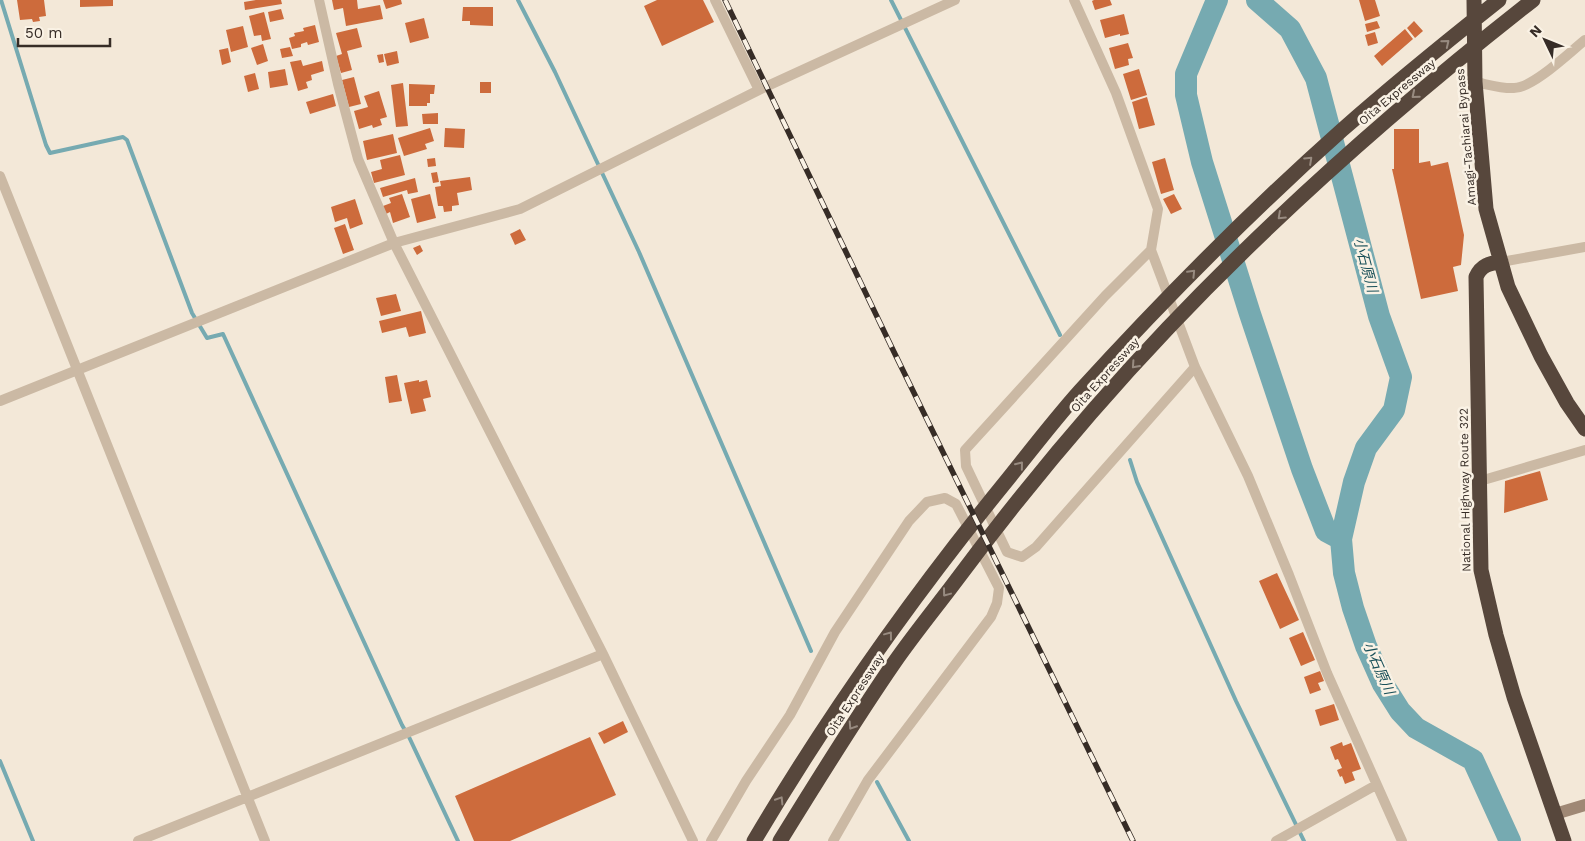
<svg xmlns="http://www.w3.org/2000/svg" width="1585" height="841" font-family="'Work Sans','Noto Sans JP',sans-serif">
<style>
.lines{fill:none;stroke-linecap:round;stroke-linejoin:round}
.stream{stroke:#76aab1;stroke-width:4}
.river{stroke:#76aab1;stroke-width:22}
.building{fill:#cd6b3c}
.street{stroke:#cbb9a4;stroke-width:10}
.secondary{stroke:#9f8875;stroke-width:12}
.highway{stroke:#57473c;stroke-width:15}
.rail-casing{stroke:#362c26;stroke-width:5.5}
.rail{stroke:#faf2e5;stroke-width:4;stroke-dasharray:11;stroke-linecap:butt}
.oneway{stroke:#988b80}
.labels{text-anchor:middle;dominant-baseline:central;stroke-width:5;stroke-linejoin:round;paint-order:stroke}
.street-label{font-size:12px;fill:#362c26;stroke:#faf2e5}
.water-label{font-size:14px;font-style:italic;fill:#195059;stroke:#faf2e5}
</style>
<rect width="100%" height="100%" fill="#f3e8d8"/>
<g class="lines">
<path class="stream" d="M1,0L46,145L50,153L123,137L127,140L192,313L207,338L223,334L402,725L409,737L458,841
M518,0L555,72L639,252L811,651
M891,0L1060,335
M1130,460L1137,482L1236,701L1304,841
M0,761L33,841
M877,782L909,841"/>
<path class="river" d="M1217,0L1186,74V95L1202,162L1250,314L1302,469L1326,531L1341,539
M1257,0L1290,29L1316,78L1379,316L1401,377L1394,410L1366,448L1354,482L1341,539L1344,573L1353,608L1366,646L1383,684L1400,711L1416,728L1473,760L1510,841"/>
</g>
<path class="building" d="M17,0H44L46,16L39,17L40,21L33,22L32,19L20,20Z
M80,0H113V6L80,7Z
M256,0H281L282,4L245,10L244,2Z
M332,0H357L358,9L380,5L383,19L346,26L343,8L334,10Z
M383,0H401L402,4L386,9Z
M657,0H703L714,22L662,46L644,6Z
M1094,0H1110L1112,5L1095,10L1092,1Z
M1359,0H1375L1380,16L1365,21Z
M463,7H493V26L470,25V21H462Z
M281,9L284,19L270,22L268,12Z
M264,12L271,39L262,41L261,35L254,36L249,16Z
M1124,14L1129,34L1120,36V34L1105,38L1100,20Z
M424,18L429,38L410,43L405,23Z
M1377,21L1380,28L1367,32L1365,24Z
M1414,21L1423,31L1415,38L1407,28Z
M315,25L319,42L308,45L307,42L301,44V47L292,49L289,38L295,36L294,33L304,31L303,28Z
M243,26L248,47L231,52L226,30Z
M357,28L362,47L347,51L352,70L341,73L336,56L342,54L336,33Z
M1405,29L1413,39L1382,66L1374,56Z
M1375,32L1378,43L1368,46L1365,35Z
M1128,43L1133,58L1128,59L1129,65L1115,69L1109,48Z
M263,44L268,61L257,65L251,48Z
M290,47L293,56L282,58L280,49Z
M228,48L231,62L222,65L219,50Z
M397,51L399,63L387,66L384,54Z
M383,54L384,62L379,63L377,55Z
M301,60L303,66L322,61L324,71L311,75L312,80L306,82L308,88L298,91L290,62Z
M285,69L288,85L270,88L268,72Z
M1139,69L1147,95L1131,100L1123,74Z
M255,73L259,89L248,92L244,76Z
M354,77L361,104L349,107L342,80Z
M480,82H491V93H480Z
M403,83L408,126L396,127L391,85Z
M409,84L435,85L434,94H430V103H427V106H409Z
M379,91L387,117L380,119L382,125L373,128L372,125L359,129L354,111L368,107L364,96Z
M333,94L336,106L310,114L306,102Z
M1147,97L1155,125L1139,129L1132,102Z
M438,113V124H423L422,114Z
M430,128L434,141L425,144L427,149L404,156L398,138Z
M445,128L465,129L464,148L444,147Z
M1394,129H1419V163L1430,161L1431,166L1448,162L1464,235L1461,265L1453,267L1458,291L1421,299L1392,169H1394Z
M393,134L397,153L367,160L363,141Z
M400,155L405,175L374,183L371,172L382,169L380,160Z
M435,158L436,166L428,167L427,159Z
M1165,158L1174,190L1161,194L1152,162Z
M437,172L439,182L433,183L431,173Z
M470,177L472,190L457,193L459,205L452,206V211L444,212L443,206H438L435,187L441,186L440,181Z
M415,178L418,192L408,194L407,190L383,197L380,188Z
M402,194L410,217L393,223L390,212L386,214L383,206L391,203L389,198Z
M430,194L436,218L417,223L411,199Z
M1174,194L1182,209L1171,214L1163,199Z
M355,199L363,224L350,229L347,218L335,222L331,207Z
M345,224L354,250L343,254L334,228Z
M520,229L526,240L515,245L510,234Z
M420,245L423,251L417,255L413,248Z
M396,294L401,311L381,316L376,298Z
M421,311L426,333L409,337L406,327L382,333L379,321Z
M397,375L402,401L389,403L385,377Z
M419,380V382L427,380L431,397L423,399L426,411L411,414L404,383Z
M1540,471L1548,500L1504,513L1505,481Z
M1277,573L1299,620L1280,629L1259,581Z
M1303,632L1315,660L1301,666L1289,638Z
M1320,671L1324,681L1318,683L1321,690L1310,694L1304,677Z
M1334,704L1339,720L1320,726L1315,710Z
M623,721L628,732L604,744L598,733Z
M590,737L616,795L510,841H474L455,796Z
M1342,742L1343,746L1351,743L1361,769L1352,772L1355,780L1345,784L1342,776L1340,777L1337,770L1342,768L1338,759L1335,760L1330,747Z"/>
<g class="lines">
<path class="street" d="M319,0L338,84L358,159L394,243L603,654L693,841
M715,0L759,90
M1074,0L1116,93L1158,209L1151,250L1195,367L1248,476L1289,575L1327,673L1402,841
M1475,82C1486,84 1503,89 1514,88C1533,88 1570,52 1585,40
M0,176L265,841
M1151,250L1105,296L965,450L966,466L1007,552L1022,557L1036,547L1195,367
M1501,262L1585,247
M0,401L394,243L520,209L759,90L955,0
M1480,481L1585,450
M138,841L603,654
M711,841L746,781L790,715L835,632L909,521L927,502L945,498L956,504L999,588L997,603L991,617L868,780L833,841
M1276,841L1376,785"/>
<path class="secondary" d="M1555,814L1585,805"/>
<path class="highway" d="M1474,0L1475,82L1486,209L1508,287L1541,356L1567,403L1585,429
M1501,262C1490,263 1481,265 1476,277L1481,570L1496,635L1514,697L1564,841
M754,841C829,714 915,593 1008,479C1032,449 1055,419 1080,391C1163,300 1250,212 1342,130C1393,85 1446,42 1499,0
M780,841C817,781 854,721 894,663C912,637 933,611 952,586C1019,496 1091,409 1168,328C1281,209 1404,101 1533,0"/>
<defs>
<path id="rail" d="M725,0L894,352L1133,841"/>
</defs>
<use href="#rail" class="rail-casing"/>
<use href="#rail" class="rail"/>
</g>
<defs><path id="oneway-chevron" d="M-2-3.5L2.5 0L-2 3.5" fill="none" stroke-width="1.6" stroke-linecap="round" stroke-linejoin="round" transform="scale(1.25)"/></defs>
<g class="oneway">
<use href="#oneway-chevron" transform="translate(1446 43) rotate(-39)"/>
<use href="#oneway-chevron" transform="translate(1415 95) rotate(140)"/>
<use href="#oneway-chevron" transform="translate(1309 160) rotate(-43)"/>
<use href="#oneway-chevron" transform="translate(1281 216) rotate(137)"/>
<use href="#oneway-chevron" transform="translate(1192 273) rotate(-46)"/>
<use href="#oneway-chevron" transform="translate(1135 365) rotate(132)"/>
<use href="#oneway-chevron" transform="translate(1020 465) rotate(-51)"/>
<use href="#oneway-chevron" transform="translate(946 593) rotate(127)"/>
<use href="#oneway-chevron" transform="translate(889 635) rotate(-53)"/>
<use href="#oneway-chevron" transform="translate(852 726) rotate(123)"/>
<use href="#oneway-chevron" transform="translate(780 800) rotate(-58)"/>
</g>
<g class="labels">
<g class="street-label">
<text transform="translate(1397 92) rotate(-40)">Oita Expressway</text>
<text transform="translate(1466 137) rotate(-95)">Amagi-Tachiarai Bypass</text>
<text transform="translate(1105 375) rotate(-48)">Oita Expressway</text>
<text transform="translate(1465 490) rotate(-91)">National Highway Route 322</text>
<text transform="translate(855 695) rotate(-57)">Oita Expressway</text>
</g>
<g class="water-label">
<text transform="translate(1366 265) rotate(75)">小石原川</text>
<text transform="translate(1379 668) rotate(66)">小石原川</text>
</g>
</g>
<g transform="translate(1545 40) rotate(313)" stroke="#faf2e5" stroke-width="4" paint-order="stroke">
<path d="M0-4L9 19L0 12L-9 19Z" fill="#362c26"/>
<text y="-8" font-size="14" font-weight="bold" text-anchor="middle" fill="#362c26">N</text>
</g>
<path d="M18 38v8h92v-8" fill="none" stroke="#362c26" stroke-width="2.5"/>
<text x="25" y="38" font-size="15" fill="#362c26" stroke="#faf2e5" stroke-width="4" paint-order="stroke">50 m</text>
</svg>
